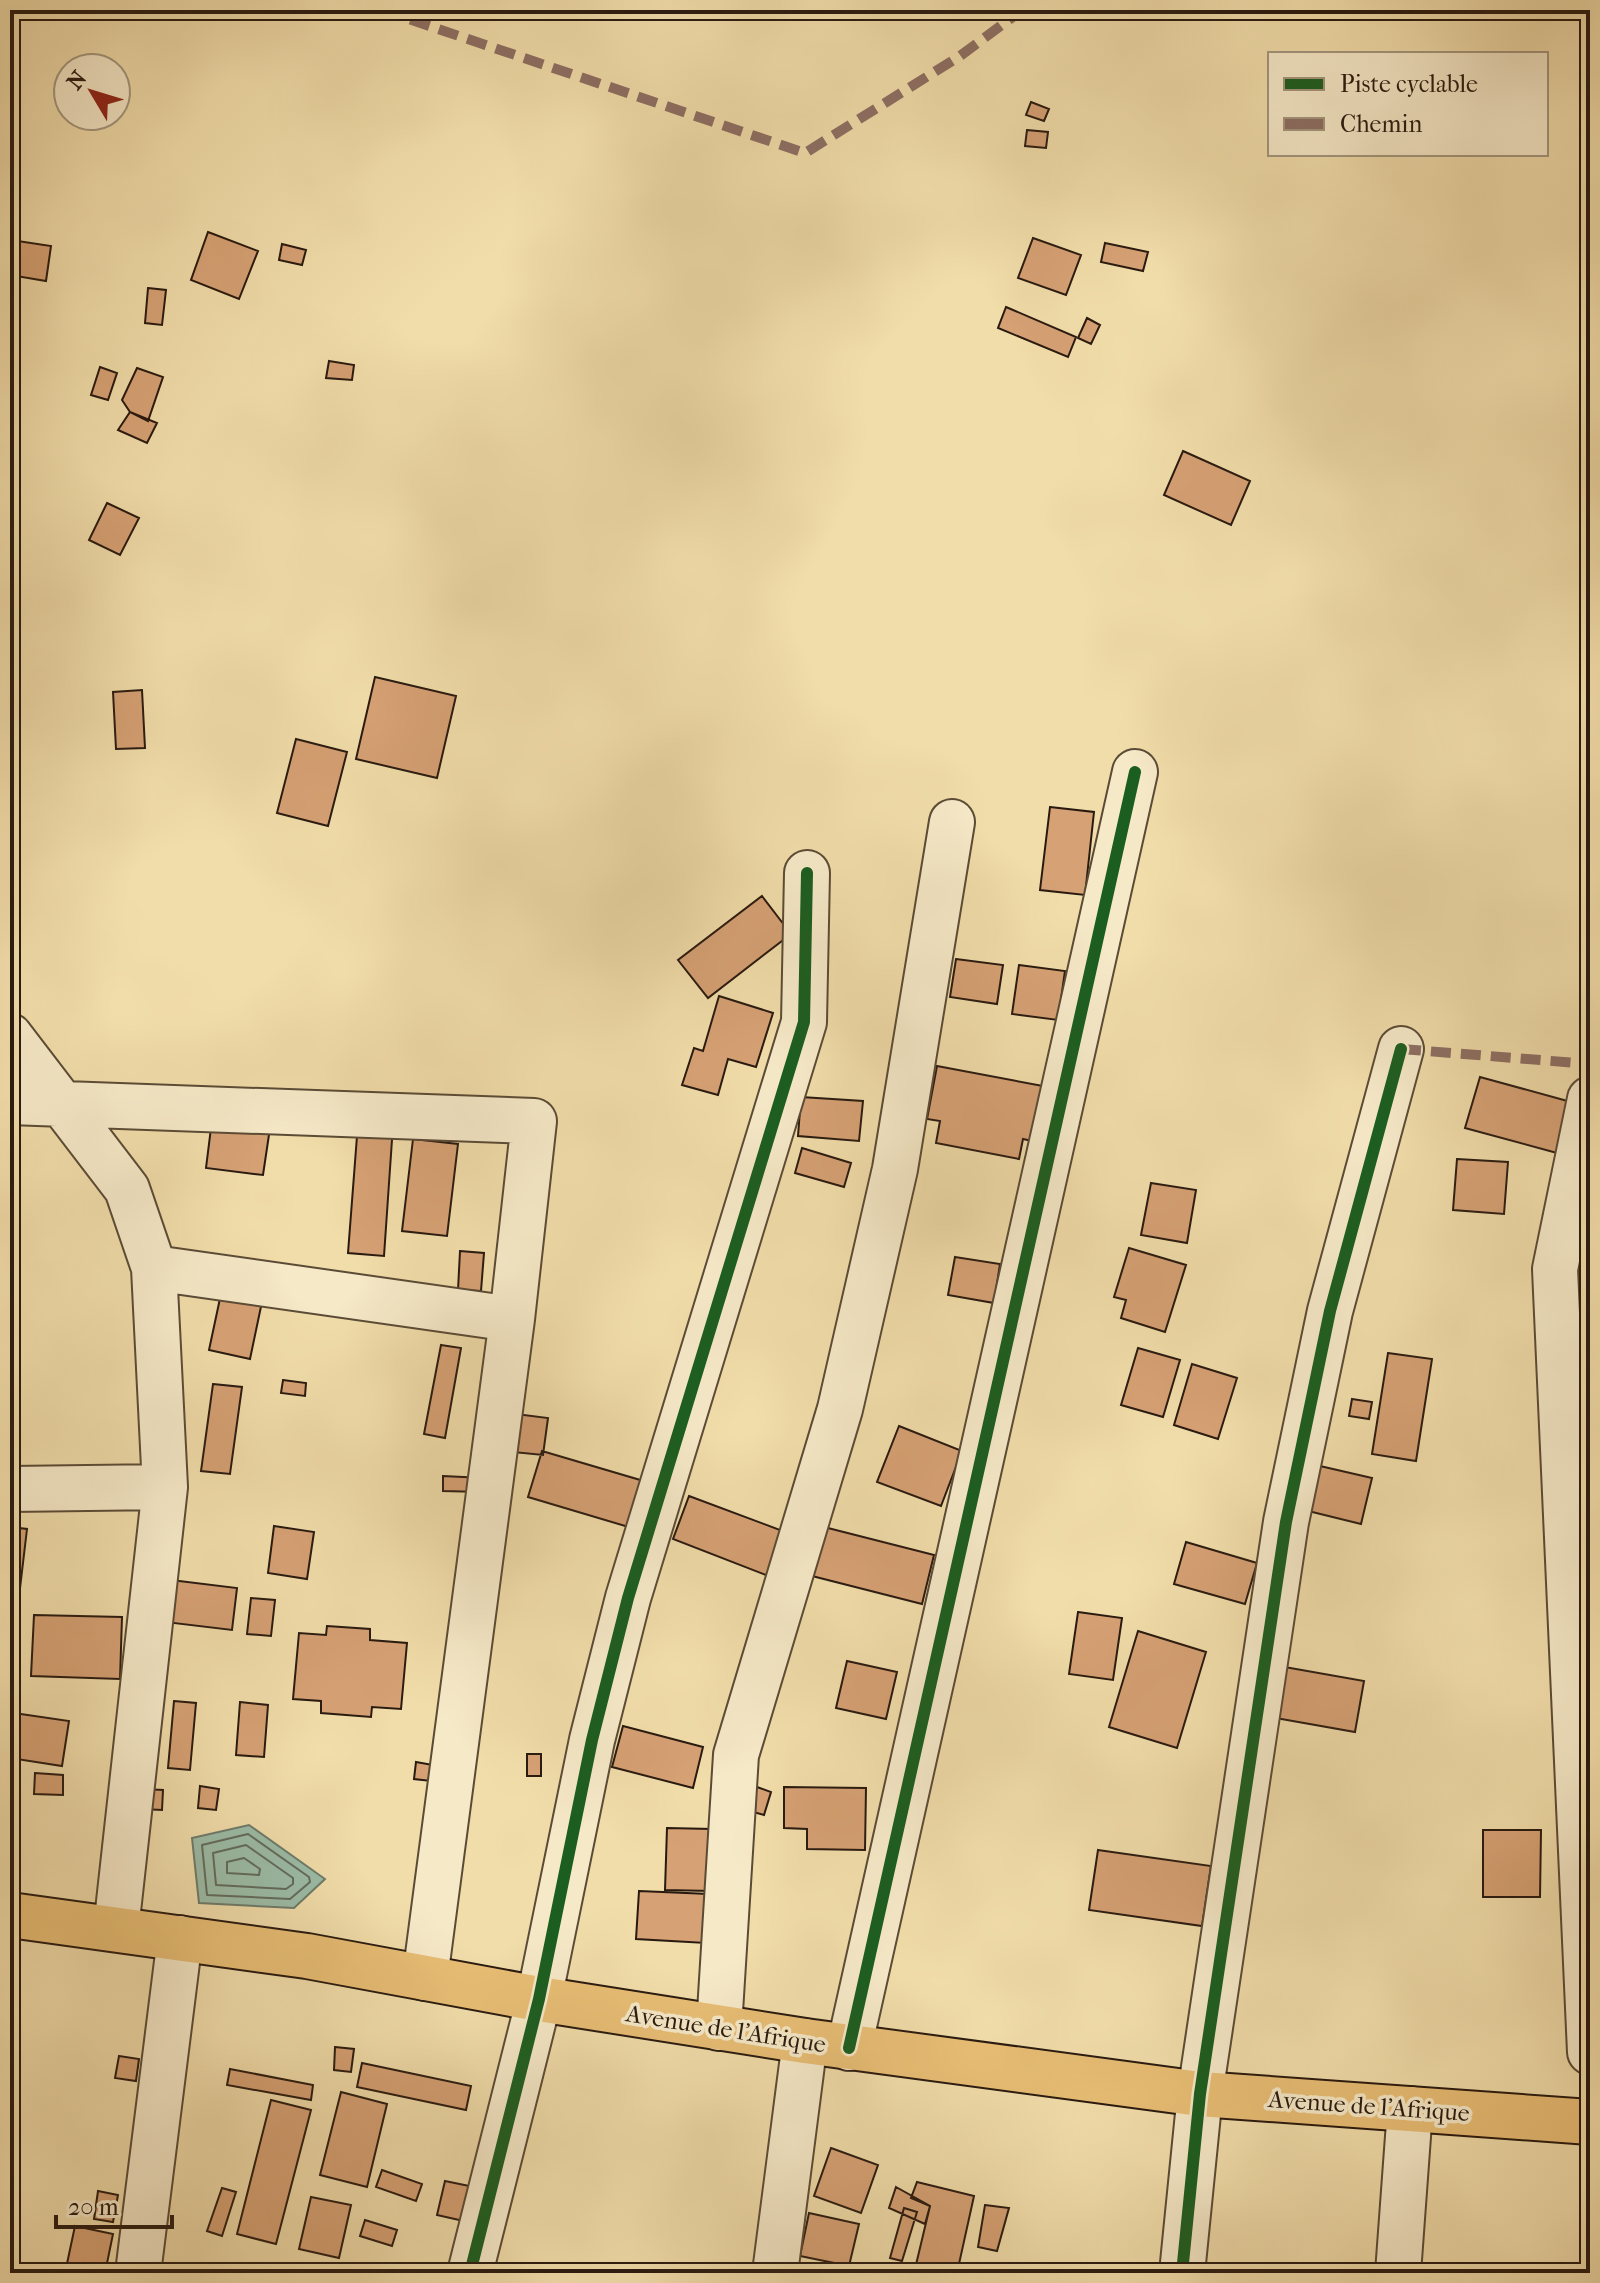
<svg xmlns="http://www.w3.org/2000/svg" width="1600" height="2283" font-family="'IM FELL French Canon',serif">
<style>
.water{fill:#9bbca7;stroke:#6d7b6b;stroke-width:2}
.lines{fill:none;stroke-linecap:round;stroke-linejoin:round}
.shore{stroke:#626b5c;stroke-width:2}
.building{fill:#d6a174;stroke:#291a10;stroke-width:2}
.minor-casing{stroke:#5b4b36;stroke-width:48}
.major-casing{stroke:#291a10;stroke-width:48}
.minor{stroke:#f6e9c8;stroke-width:44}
.major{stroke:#e8be75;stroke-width:44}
.quiet{stroke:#8d6e63;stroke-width:10;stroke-dasharray:20 10;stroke-linecap:butt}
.cycleway-casing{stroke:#f6e9c8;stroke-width:17}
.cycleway{stroke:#1b5e20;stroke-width:12}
.labels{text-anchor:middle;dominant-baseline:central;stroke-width:7;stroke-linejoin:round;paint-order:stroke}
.street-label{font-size:24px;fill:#291a10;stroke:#f6e9c8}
</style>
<rect width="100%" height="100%" fill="#f1ddaa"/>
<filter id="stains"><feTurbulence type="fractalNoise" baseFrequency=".0025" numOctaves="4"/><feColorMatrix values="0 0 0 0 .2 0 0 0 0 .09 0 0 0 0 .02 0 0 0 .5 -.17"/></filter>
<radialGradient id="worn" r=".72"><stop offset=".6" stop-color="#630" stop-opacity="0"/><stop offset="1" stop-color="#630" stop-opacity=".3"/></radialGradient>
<path class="water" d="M249,1825L325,1879L294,1908L199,1903L192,1838Z"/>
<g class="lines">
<path class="shore" d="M248,1834L309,1877L310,1882L290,1899L207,1895L202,1845Z
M246,1845L293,1878V1884L286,1889L216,1885L213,1853Z
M244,1858L260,1869L259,1875L227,1873V1862Z"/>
</g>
<path class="building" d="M1031,102L1049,109L1044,121L1026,115Z
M1027,130L1048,132L1046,148L1025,146Z
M208,232L258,251L239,299L191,280Z
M1033,238L1081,255L1066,295L1018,278Z
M11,240L51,246L46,281L10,275Z
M1105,243L1148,252L1143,271L1101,262Z
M282,244L306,250L302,265L279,260Z
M148,288L166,290L162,325L145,323Z
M1006,307L1076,337L1068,357L998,328Z
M1087,318L1100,325L1091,344L1078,338Z
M329,361L354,365L352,380L326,378Z
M100,367L117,373L108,400L91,395Z
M137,368L163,377L148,421L130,412L122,400Z
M130,412L157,423L147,443L118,430Z
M1183,451L1250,481L1231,525L1164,495Z
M107,503L139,518L120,555L89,540Z
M375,677L456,696L437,778L356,759Z
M142,690L145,748L116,749L113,692Z
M296,739L347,752L328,826L277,813Z
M1050,807L1094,812L1085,895L1040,890Z
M762,896L791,934L708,998L678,960Z
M956,959L1003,965L997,1004L950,997Z
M1019,965L1065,971L1058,1020L1012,1014Z
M719,996L773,1013L756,1067L728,1059L718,1095L682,1085L694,1048L703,1051Z
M937,1066L1043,1086L1032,1141L1023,1139L1019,1159L936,1143L940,1121L927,1119Z
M1480,1077L1571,1102L1557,1153L1465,1128Z
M801,1097L863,1101L859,1141L798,1136Z
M212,1120L270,1128L263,1175L206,1168Z
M358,1123L393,1125L384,1256L348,1253Z
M413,1139L458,1144L447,1236L402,1231Z
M802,1148L851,1163L844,1187L795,1173Z
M1457,1159L1508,1162L1504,1214L1453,1210Z
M1151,1183L1196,1190L1187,1243L1141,1235Z
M1129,1248L1186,1265L1165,1332L1121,1318L1126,1300L1114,1297Z
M460,1251L484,1253L481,1291L458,1290Z
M955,1257L1000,1264L994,1303L948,1295Z
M222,1289L263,1297L250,1359L209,1350Z
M441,1345L461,1348L445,1438L424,1434Z
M1138,1348L1180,1360L1163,1417L1121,1405Z
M1388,1353L1432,1359L1416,1461L1372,1454Z
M1192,1364L1237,1378L1218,1439L1174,1425Z
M283,1380L306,1383L305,1396L281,1393Z
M213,1384L242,1387L230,1474L201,1471Z
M1352,1399L1372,1402L1369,1419L1349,1416Z
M508,1413L548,1418L543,1455L504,1451Z
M899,1426L962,1451L941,1506L877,1482Z
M542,1451L647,1482L632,1528L528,1497Z
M1307,1463L1372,1478L1361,1524L1296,1508Z
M443,1476L483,1478L482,1492L443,1491Z
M689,1496L788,1533L771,1577L673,1539Z
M274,1526L314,1532L307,1579L268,1573Z
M10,1527L27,1529L16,1622L10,1621Z
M824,1527L934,1555L922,1604L812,1576Z
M1186,1542L1257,1563L1245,1604L1174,1584Z
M171,1580L237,1588L232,1630L165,1622Z
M251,1598L275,1600L271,1636L247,1634Z
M1078,1612L1122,1618L1113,1680L1069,1674Z
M34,1615L122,1617L120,1679L31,1676Z
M327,1626L370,1629V1640L407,1643L401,1709L372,1707L371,1717L321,1713V1701L293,1699L299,1633L326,1635Z
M1138,1631L1206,1652L1177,1748L1109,1727Z
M847,1661L897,1672L886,1719L836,1708Z
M1279,1666L1364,1681L1355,1732L1270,1717Z
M174,1701L196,1703L190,1770L168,1768Z
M240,1702L268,1705L264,1757L236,1755Z
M14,1713L69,1721L62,1766L10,1758Z
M623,1726L703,1747L693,1788L612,1767Z
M527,1754H541V1776H527Z
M416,1762L433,1765L431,1781L414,1779Z
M35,1773L63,1775V1795L34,1794Z
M200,1786L219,1789L216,1810L198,1808Z
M757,1787L771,1792L764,1815L750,1811Z
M784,1787L866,1788L865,1850L807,1849V1829L784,1828Z
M143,1789L163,1790L162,1810L142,1809Z
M667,1828L712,1829L711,1891L665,1890Z
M1483,1830H1541L1540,1897H1483Z
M1098,1850L1211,1866L1202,1926L1089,1910Z
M639,1891L709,1894L706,1943L636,1939Z
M10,2047L18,2049L10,2081Z
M335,2047L354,2049L351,2072L334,2070Z
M119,2056L139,2059L136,2081L115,2078Z
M362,2063L471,2086L466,2110L357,2087Z
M230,2069L313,2085L311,2100L227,2085Z
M341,2092L387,2104L367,2187L320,2175Z
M271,2100L311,2110L276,2244L237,2234Z
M831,2148L878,2165L861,2213L814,2196Z
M382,2170L422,2184L416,2201L376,2187Z
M445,2181L484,2189L477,2224L437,2215Z
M917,2182L974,2196L957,2273H914L930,2206L911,2198Z
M896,2187L930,2206L925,2224L889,2208Z
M222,2188L236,2192L222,2236L207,2231Z
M98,2191L118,2195L113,2222L94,2219Z
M311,2197L351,2205L339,2258L299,2249Z
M985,2205L1009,2208L997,2251L978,2247Z
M904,2208L917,2212L902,2261L890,2258Z
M809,2213L859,2224L849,2266L800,2256Z
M365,2220L397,2230L392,2246L360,2236Z
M75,2226L113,2234L105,2273H65Z"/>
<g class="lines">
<defs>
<path id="minor" d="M10,1036L127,1189L154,1268L165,1487L116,1929
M1590,1099L1555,1269L1590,2052
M10,1102L534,1121L512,1319L425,1978
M154,1268L512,1319
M10,1489L165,1487
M719,2028L736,1755L840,1409L895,1169L952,822
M849,2048L1135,772
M138,2273L180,1938
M470,2273L539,1999L592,1740L628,1598L804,1022L807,873
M775,2273L805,2041
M1182,2273L1200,2094L1286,1522L1330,1311L1401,1049
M1398,2273L1410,2109"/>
<path id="major" d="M10,1915L307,1956L539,1999L805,2041L1200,2094L1590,2122"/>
</defs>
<use href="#minor" class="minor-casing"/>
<use href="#major" class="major-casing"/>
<use href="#minor" class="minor"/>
<use href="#major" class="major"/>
<path class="quiet" d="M382,10L805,153L960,56L1022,10
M1401,1049L1590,1064"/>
<defs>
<path id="cycleway" d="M849,2048L1135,772
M470,2273L539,1999L592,1740L628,1598L804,1022L807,873
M1182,2273L1200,2094L1286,1522L1330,1311L1401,1049"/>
</defs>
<use href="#cycleway" class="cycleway-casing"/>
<use href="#cycleway" class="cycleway"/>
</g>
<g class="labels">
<g class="street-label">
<text transform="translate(726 2029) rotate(9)">Avenue de l'Afrique</text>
<text transform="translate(1369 2106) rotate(4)">Avenue de l'Afrique</text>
</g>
</g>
<rect width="1600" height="2283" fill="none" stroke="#f1ddaa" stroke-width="40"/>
<rect x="12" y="12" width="1576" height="2259" fill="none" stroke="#291a10" stroke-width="4"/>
<rect x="20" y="20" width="1560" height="2243" fill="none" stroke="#291a10" stroke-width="2"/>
<rect x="1268" y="52" width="280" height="104" fill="#f6e9c8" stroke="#a4967e" stroke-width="2"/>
<rect x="1284" y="78" width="40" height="12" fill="#1b5e20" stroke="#a4967e" stroke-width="2"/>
<text x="1340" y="92" font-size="24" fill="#291a10">Piste cyclable</text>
<rect x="1284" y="118" width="40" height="12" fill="#8d6e63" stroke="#a4967e" stroke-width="2"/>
<text x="1340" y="132" font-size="24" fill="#291a10">Chemin</text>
<g transform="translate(92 92) rotate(308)"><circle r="38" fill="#f6e9c8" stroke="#a4967e" stroke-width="2"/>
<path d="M0-6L14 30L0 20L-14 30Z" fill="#8f2418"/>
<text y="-12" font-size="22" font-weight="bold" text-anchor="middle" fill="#291a10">N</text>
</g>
<path d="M56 2215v12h116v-12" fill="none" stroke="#291a10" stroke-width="4"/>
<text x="68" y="2215" font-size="24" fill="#291a10" stroke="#f6e9c8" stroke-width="6" paint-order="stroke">20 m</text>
<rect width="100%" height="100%" filter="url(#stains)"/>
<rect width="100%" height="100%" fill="url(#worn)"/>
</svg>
